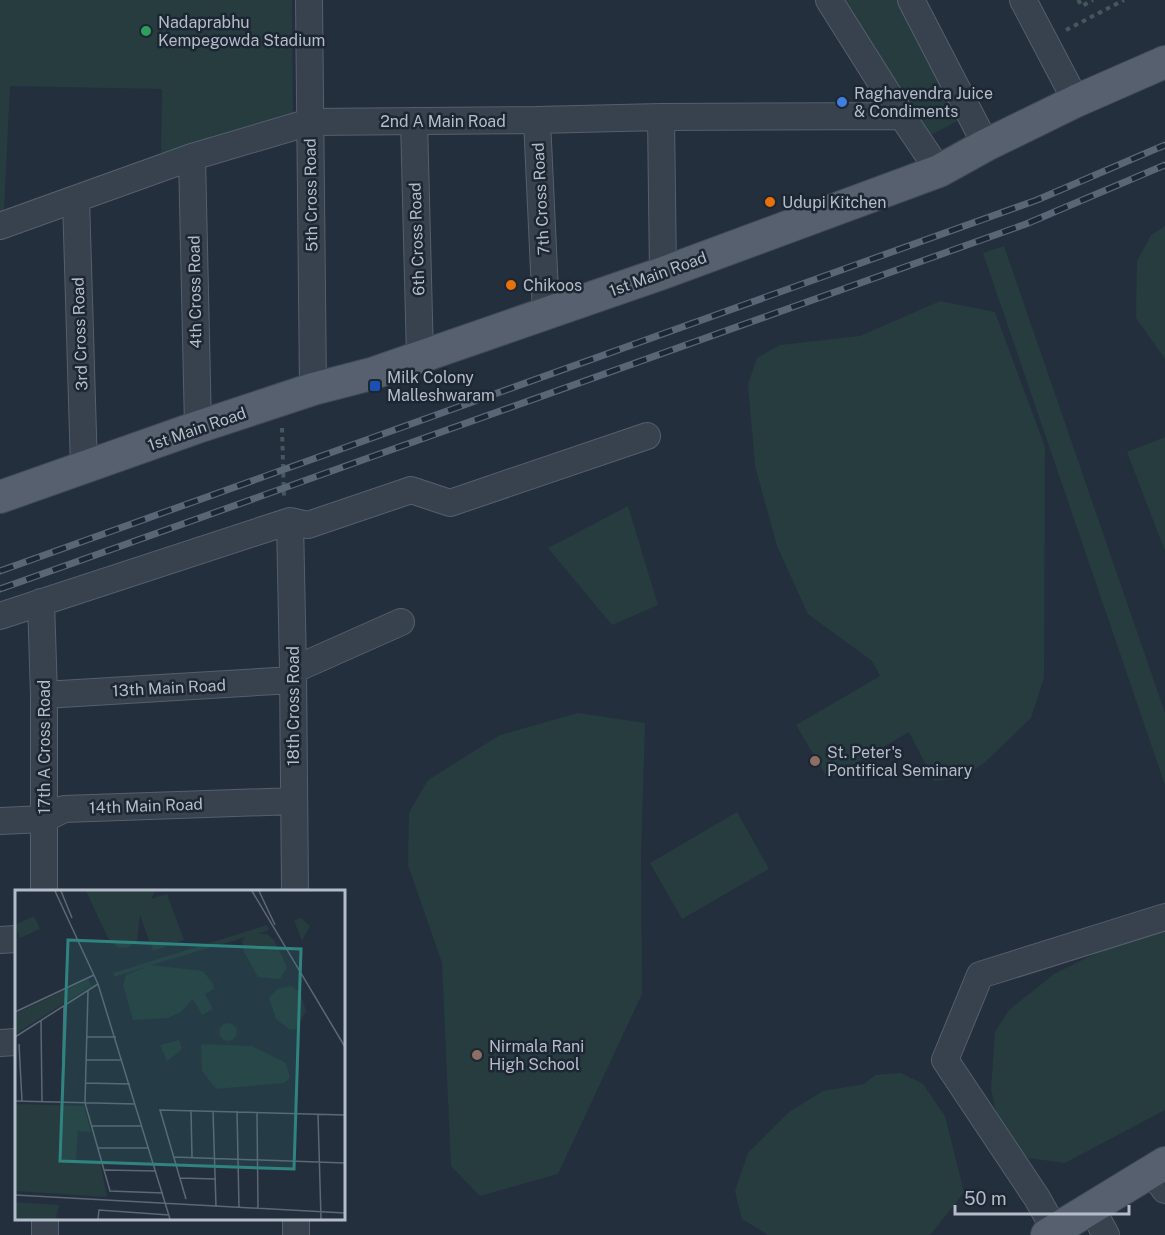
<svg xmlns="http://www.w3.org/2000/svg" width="1165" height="1235" font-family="'Public Sans',sans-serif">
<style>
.green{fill:#263c3f}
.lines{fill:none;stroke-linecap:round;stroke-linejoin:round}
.minor-casing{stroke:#565f6c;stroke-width:28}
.major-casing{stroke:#414a57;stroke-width:34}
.path{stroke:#44595c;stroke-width:4;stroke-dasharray:4.5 4.5;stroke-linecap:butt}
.minor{stroke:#38414e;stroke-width:26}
.major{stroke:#56606e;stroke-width:32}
.rail-casing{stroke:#5a6575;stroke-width:7}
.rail{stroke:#1d2633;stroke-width:4.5;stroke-dasharray:14;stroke-linecap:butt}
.leisure-dot{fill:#2e9e5b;stroke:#1d2633;stroke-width:2}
.shop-dot{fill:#3f7fe0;stroke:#1d2633;stroke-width:2}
.food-dot{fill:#e8710a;stroke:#1d2633;stroke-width:2}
.transit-dot{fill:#1a4fb4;stroke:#1d2633;stroke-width:2}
.education-dot{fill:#8d6e63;stroke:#1d2633;stroke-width:2}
.labels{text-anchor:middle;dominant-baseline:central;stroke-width:5;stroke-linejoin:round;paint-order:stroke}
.poi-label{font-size:16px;fill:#b4bcc9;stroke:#1d2633;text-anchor:start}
.street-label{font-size:16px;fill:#b4bcc9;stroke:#1d2633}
.inset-road{fill:none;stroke:#5e6776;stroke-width:1.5}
.view{fill:#308480;fill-opacity:0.15;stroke:#308480;stroke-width:3}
.inset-edge{fill:none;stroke:#b4bcc9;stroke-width:3}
</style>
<rect width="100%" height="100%" fill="#242f3e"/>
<path class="green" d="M0,0H292L293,116L161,157L162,89L10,86L4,210L0,211Z
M834,0H904L965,117L927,137Z
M1165,226V359L1136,318L1137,261L1151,235Z
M1004,246L1165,713V785L983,253Z
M940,301L995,312L1045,447L1044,678L1031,718L983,764L960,778L934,781L909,732L828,779L796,725L880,676L872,661L808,614L777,546L755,466L748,384L757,358L780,345L860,336Z
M1165,437V551L1127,452Z
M628,506L658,605L612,625L548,548Z
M578,713L645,723L641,856L642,994L558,1174L480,1196L451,1166L442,963L408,865L409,813L428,780L500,735Z
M737,812L769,869L682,919L650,863Z
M1165,928V1110L1065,1163L1028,1158L999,1128L991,1088L995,1032L1009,1010L1054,974L1137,933Z
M901,1073L923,1084L945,1116L964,1192L932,1233L928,1235H768L742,1219L735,1191L748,1153L789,1112L823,1091L864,1084L875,1075Z"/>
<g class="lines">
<defs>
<path id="minor" d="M309,0L313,389
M829,0L902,116L939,171
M911,0L986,145
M1023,0L1076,101
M661,117L663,273
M537,120L546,313
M414,121L420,357
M192,157L198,427
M76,199L84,468
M0,226L192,157L310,122L537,120L661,117L902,116
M290,521L293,670L295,892
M41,602L44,695V892
M0,616L290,521L308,525L411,490L450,503L647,436
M293,670L401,622
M44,695L293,680
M0,821L44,819L64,809L294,801
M0,940L16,939
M0,1043L16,1042
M1151,1171L1165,1190
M1092,1209L1106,1235
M45,1218V1235
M296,1218V1235
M1055,1230L1037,1198L945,1060L980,975L1165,917"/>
<path id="major" d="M0,497L198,427L313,389L371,374L663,273L939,171L986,145L1076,101L1165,62
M1047,1235L1165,1163"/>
</defs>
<use href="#minor" class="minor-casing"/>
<use href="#major" class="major-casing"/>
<path class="path" d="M1078,0L1082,6L1093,0
M1066,30L1124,0
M282,428L284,498"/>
<use href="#minor" class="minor"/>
<use href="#major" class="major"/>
<defs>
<path id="rail" d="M0,571L1037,200L1165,145
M0,589L1026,224L1165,165"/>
</defs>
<use href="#rail" class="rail-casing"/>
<use href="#rail" class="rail"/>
</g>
<circle class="leisure-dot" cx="146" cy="31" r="6"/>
<circle class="shop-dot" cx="842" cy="102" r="6"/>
<g class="food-dot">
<circle cx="770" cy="202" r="6"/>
<circle cx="511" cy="285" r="6"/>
</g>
<rect class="transit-dot" x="369" y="380" width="12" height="12" rx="3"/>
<g class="education-dot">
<circle cx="815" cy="761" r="6"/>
<circle cx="477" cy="1055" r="6"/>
</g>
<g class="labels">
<g class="poi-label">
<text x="158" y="22">Nadaprabhu<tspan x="158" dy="18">Kempegowda Stadium</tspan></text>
<text x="854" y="93">Raghavendra Juice<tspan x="854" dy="18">&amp; Condiments</tspan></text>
<text x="782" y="202">Udupi Kitchen</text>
<text x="523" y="285">Chikoos</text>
<text x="387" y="377">Milk Colony<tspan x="387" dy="18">Malleshwaram</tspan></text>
<text x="827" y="752">St. Peter's<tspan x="827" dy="18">Pontifical Seminary</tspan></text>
<text x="489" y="1046">Nirmala Rani<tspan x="489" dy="18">High School</tspan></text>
</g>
<g class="street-label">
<text x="443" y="121">2nd A Main Road</text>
<text transform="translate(311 195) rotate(-91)">5th Cross Road</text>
<text transform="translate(541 199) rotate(-93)">7th Cross Road</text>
<text transform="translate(417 239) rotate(-92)">6th Cross Road</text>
<text transform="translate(658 274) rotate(-20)">1st Main Road</text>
<text transform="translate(195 292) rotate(-91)">4th Cross Road</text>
<text transform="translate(80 334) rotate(-92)">3rd Cross Road</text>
<text transform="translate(197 429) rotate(-19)">1st Main Road</text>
<text transform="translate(169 688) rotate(-3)">13th Main Road</text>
<text transform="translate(293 706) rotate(-90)">18th Cross Road</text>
<text transform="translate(44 747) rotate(-90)">17th A Cross Road</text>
<text transform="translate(146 806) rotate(-2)">14th Main Road</text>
</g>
</g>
<g transform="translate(15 890)">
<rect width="330" height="330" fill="#242f3e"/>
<path d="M71,1H140L136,9L152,4L169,50L138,61L125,25L122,52L112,58L102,57L93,48ZM19,26L25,39L5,48L0,35ZM286,28L295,36L287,51L279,30ZM252,35L254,40L242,44H252L259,50L272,77L265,89L243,87L229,62L227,50L231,47L136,75L188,81L198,94L199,99L190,104L198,119L187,125L178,109L166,122L153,128L118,130L108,95L111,85L131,77L99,87L98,83ZM73,89L77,96L0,144V124ZM277,96L285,103L291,121L281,139L275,140L261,129L254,108L262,99ZM204 142a9 9 0 1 1 18 0a9 9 0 1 1-18 0ZM164,150L167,159L152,171L145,155ZM186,154L237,156L271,173L275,188L269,193L201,199L187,181ZM0,214L69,216L76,242L63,241L61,270L85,272L92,307L0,301ZM0,312L44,315L41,329H0Z" fill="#263c3f"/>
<path class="inset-road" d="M40,1L83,94L155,329M46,1L57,28M237,1L330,157M244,1L260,35M73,101L70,213L95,301L148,303M0,122L79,85M26,131L27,212M0,147L83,94M71,147H101M4,154L7,211M71,170H107M70,193L115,194M0,211L120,214M47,213L49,115M176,220L177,267M198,221L201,317M222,221L224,317M242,222L243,318M303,224L306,329M76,236H127M83,258H134M159,267L330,273M90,280L141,281M165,288L201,289M0,305L330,323M171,309L145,220L330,225M83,329L84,320L154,325"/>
<path class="view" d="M53,50L286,59L279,279L45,271Z"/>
<rect width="330" height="330" class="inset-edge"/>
</g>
<path d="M955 1205v9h174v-9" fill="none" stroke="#b4bcc9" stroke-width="3"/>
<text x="964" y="1205" font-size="18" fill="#b4bcc9" stroke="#1d2633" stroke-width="4.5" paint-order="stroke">50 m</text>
</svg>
